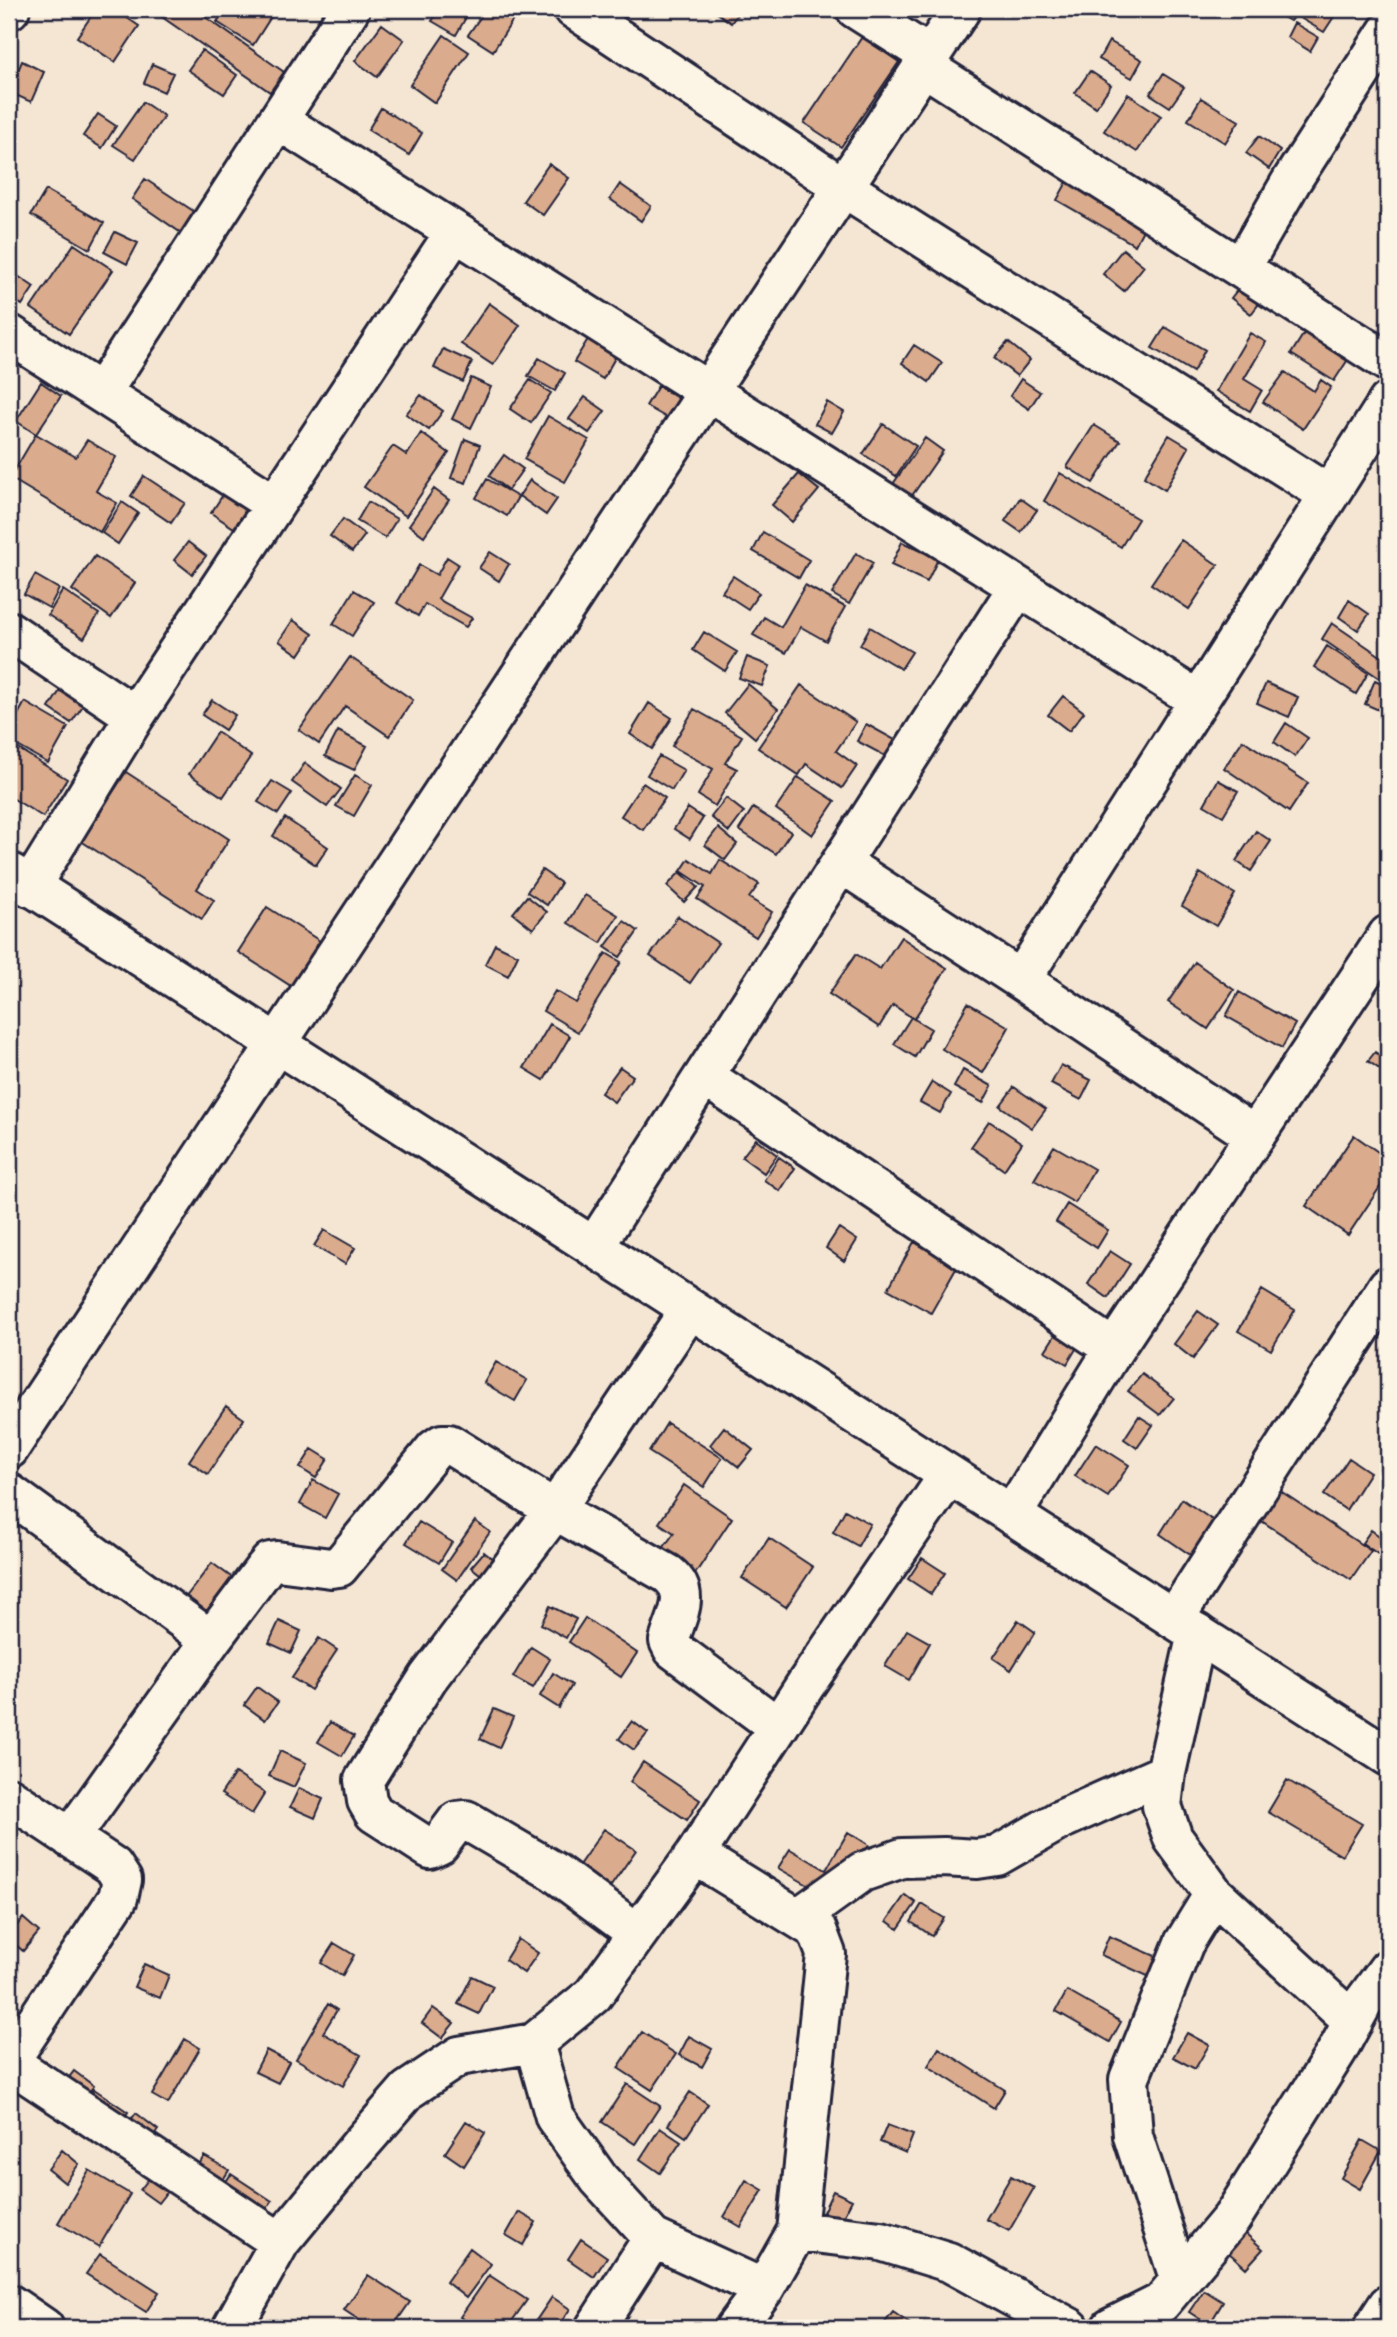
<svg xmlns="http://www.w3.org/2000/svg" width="1397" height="2337" font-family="'Indie Flower',sans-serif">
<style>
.building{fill:#daab8c;stroke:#22223b;stroke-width:2}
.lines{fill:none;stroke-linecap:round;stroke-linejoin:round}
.minor-casing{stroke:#22223b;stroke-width:44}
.tertiary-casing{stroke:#22223b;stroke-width:44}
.minor{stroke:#fcf5e5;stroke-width:38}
.tertiary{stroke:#fcf5e5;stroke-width:38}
</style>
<rect width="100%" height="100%" fill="#f5e6d3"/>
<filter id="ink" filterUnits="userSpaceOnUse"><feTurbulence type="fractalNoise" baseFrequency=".0143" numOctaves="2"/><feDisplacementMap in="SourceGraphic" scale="14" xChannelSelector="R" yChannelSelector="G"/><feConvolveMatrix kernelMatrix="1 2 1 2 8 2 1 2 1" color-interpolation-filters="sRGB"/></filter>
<g filter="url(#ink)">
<path class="building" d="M96,9H114L139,26L115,62L77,37Z
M168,9H194L284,72L270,92L162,17Z
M225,9H276L253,45L217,22Z
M440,9H459L468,14L456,35L432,21Z
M486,9H520L493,51L468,35Z
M712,9H741L731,23Z
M1269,9H1324L1335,15L1324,32L1295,15L1290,21Z
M1294,23L1318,37L1310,51L1287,37Z
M382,24L404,40L377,77L355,61Z
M444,35L469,52L435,103L410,85Z
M862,37L899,62L841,147L804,123Z
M1109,41L1142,60L1132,78L1099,59Z
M202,50L237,75L224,94L188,70Z
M22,61L44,72L31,102L9,92Z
M152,64L173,73L164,92L144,83Z
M1090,71L1111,85L1096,107L1075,93Z
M1163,74L1184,87L1170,107L1150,94Z
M1128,94L1161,116L1137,152L1104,131Z
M1201,98L1239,121L1225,143L1188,120Z
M143,102L164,116L135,159L113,145Z
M381,108L422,133L409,155L368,130Z
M98,114L116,126L102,148L83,136Z
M1259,136L1280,151L1269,169L1246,153Z
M549,164L569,178L543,215L523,201Z
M145,179L201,216L187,237L132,199Z
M1068,180L1146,224L1135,245L1057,200Z
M620,184L651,206L641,221L610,199Z
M46,190L104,223L90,249L31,215Z
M115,232L138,243L127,264L104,252Z
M74,244L113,270L69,334L31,308Z
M1123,249L1144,266L1124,291L1103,274Z
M9,270L34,287L22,305L9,296Z
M1242,284L1262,300L1251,314L1231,298Z
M489,303L520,325L493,365L461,344Z
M1165,327L1205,350L1193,372L1152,348Z
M1306,330L1349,358L1334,381L1291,354Z
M1250,333L1266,342L1244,379L1262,390L1250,411L1216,391Z
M588,339L616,356L603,379L574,362Z
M1008,342L1030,360L1017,376L994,358Z
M914,345L942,363L929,382L902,363Z
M443,349L472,362L463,382L434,368Z
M539,358L565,373L555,391L528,376Z
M1285,372L1314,391L1321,380L1331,387L1303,429L1263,402Z
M471,378L491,387L471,428L452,419Z
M1021,379L1040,392L1029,409L1010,396Z
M530,380L551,393L531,423L510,409Z
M41,382L61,396L36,434L16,421Z
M658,386L679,399L667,418L646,406Z
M421,395L443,411L429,430L406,414Z
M585,397L605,411L589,433L569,419Z
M827,402L844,412L832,433L815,424Z
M548,416L589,440L565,482L524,459Z
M883,424L916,446L896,476L863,454Z
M1094,425L1120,441L1093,483L1067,467Z
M421,433L449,453L406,516L364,487L393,446L407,455Z
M36,434L76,457L87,440L116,457L96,491L117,503L100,532L10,478Z
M1169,435L1189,447L1165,490L1144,477Z
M925,438L943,451L911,497L893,484Z
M465,439L480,445L466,483L451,478Z
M504,455L523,469L508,490L489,476Z
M1060,473L1138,519L1121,547L1044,501Z
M799,474L819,490L792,522L772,505Z
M144,476L185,503L171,523L131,496Z
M234,478L257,493L234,528L211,513Z
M487,479L518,497L507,516L476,498Z
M530,480L557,499L546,515L519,496Z
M434,489L449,500L424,536L409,525Z
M1020,498L1037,510L1021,532L1005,521Z
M122,502L138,513L118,544L102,533Z
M368,502L397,519L385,538L357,521Z
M343,519L365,535L352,552L330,536Z
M763,532L809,560L799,578L753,551Z
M1181,540L1218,565L1189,609L1151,584Z
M188,542L206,556L192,574L174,560Z
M902,542L938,559L927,582L891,565Z
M490,552L509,564L499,581L479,568Z
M856,553L873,563L849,604L832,594Z
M95,556L135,583L111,618L72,590Z
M447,557L458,564L438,599L472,618L466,627L425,604L418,616L397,603L419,565L437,575Z
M35,575L59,589L49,608L24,594Z
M733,576L759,593L748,609L722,592Z
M805,585L845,607L826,641L801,627L786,653L753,635L764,617L781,627Z
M63,590L99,614L84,638L48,615Z
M354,590L374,602L352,636L333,624Z
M1349,600L1369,614L1358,630L1339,617Z
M293,620L313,634L299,655L279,641Z
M1332,623L1388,661V684L1322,639Z
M870,627L912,652L901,669L860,645Z
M704,632L737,652L725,671L693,650Z
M1327,646L1368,673L1356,694L1314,667Z
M350,657L413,700L389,736L345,706L319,744L299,730Z
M747,657L770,666L762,686L739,678Z
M1375,680L1388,686V714L1365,704Z
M1266,683L1298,697L1289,717L1257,703Z
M748,684L778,709L755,738L725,713Z
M801,685L856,722L836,751L857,766L842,788L806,764L799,775L758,748Z
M61,689L84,704L71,723L49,708Z
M1063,696L1084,712L1069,731L1048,715Z
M212,700L235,715L225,730L202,715Z
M25,702L68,727L48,763L9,741V731Z
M649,703L672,718L652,749L630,734Z
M694,709L742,736L725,763L737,769L715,806L698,795L713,769L672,746Z
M1286,723L1308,738L1295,757L1274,742Z
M866,724L897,741L887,757L857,741Z
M338,731L367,746L354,770L325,756Z
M217,732L251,756L223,797L189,774Z
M1243,740L1308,783L1289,812L1224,768Z
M9,743L67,779L43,817L9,796Z
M659,756L684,770L672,790L647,775Z
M305,763L341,789L327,807L292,782Z
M126,772L229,839L197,889L214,900L202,919L81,841Z
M355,775L372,785L354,816L336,806Z
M798,777L835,801L812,835L776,809Z
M1218,780L1238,791L1223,816L1204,805Z
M272,781L292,793L278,814L258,802Z
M643,783L665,798L643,830L621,816Z
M726,798L744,812L729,832L711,817Z
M688,808L703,818L690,839L674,829Z
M753,808L791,832L776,854L739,830Z
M285,818L328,847L316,865L273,836Z
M718,828L737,844L725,860L705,845Z
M1256,831L1271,841L1251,871L1236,861Z
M689,859L712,874L720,860L759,884L749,898L772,912L756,937L697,899L705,887L681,871Z
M542,870L561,883L547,905L527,892Z
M680,872L698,887L684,902L667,886Z
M1200,873L1235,894L1216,926L1182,906Z
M585,895L618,915L601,943L568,923Z
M527,896L547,912L533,929L513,913Z
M267,907L323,943L294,988L238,952Z
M678,916L718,943L690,983L650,956Z
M624,921L638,931L620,957L605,947Z
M901,937L947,968L914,1019L893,1005L879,1027L829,994L856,954L880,969Z
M495,944L518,955L508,976L485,964Z
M606,953L621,962L578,1032L543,1011L555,991L576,1003Z
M1195,962L1234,990L1208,1029L1168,1002Z
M1239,992L1295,1024L1282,1048L1226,1016Z
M968,1003L1009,1027L983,1073L942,1049Z
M911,1017L931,1029L915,1057L894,1044Z
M550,1024L570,1036L544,1080L524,1068Z
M1375,1052L1388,1061V1075L1368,1061Z
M1061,1065L1091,1080L1081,1100L1051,1084Z
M620,1067L633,1076L614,1102L601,1093Z
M963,1070L992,1086L983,1103L954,1087Z
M932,1082L951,1094L940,1113L920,1102Z
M1014,1087L1046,1109L1032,1128L1000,1106Z
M989,1121L1022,1143L1004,1170L971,1147Z
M1354,1135L1388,1159V1175L1348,1235L1306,1206Z
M756,1139L777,1155L764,1173L742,1157Z
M1054,1146L1094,1169L1075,1203L1034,1180Z
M779,1157L795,1168L780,1191L764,1180Z
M1067,1204L1108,1230L1097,1248L1056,1222Z
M839,1228L857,1240L844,1261L826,1248Z
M324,1230L355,1248L345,1264L314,1246Z
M914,1242L957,1267L931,1313L888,1289Z
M1110,1251L1130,1264L1108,1298L1088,1284Z
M1262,1290L1295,1310L1271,1350L1238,1331Z
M1198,1311L1218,1325L1193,1359L1174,1344Z
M1057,1332L1079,1344L1067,1364L1045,1351Z
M496,1362L527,1380L515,1401L484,1383Z
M1142,1374L1174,1398L1160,1415L1128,1391Z
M226,1406L244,1419L208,1474L189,1461Z
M1139,1416L1153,1425L1137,1448L1124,1439Z
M667,1423L722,1458L704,1487L649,1452Z
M724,1427L753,1450L739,1467L710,1445Z
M1096,1444L1129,1465L1108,1497L1075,1476Z
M312,1449L328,1459L316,1478L300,1468Z
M1349,1458L1370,1472L1346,1510L1324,1495Z
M313,1480L338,1494L325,1518L300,1504Z
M684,1485L732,1518L693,1577L659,1554L674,1533L659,1523Z
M1279,1490L1371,1551L1351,1580L1260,1520Z
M1182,1499L1215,1522L1192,1556L1160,1534Z
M845,1510L870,1524L858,1546L833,1532Z
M475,1521L490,1532L457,1580L442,1569Z
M419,1522L452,1542L439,1563L406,1543Z
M1371,1530L1388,1542V1561L1362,1543Z
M769,1538L813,1567L786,1607L742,1578Z
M484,1552L505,1569L493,1584L471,1567Z
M922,1558L945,1573L931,1594L908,1579Z
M212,1563L249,1590L219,1630L182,1602Z
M550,1606L576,1619L566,1638L541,1624Z
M585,1618L637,1653L621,1677L569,1642Z
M1018,1620L1035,1632L1011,1670L993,1658Z
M279,1621L301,1631L291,1653L269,1643Z
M907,1630L930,1643L909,1680L885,1666Z
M319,1638L337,1650L311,1690L292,1678Z
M531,1647L550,1659L533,1688L513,1677Z
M553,1673L572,1685L559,1708L540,1696Z
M257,1687L278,1702L265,1720L244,1705Z
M494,1709L513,1717L499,1748L480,1739Z
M632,1721L648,1733L634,1750L619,1739Z
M330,1722L354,1736L342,1756L318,1742Z
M280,1751L306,1763L294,1787L269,1776Z
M643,1762L700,1800L687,1820L630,1782Z
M235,1773L265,1793L252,1814L221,1794Z
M1287,1780L1362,1824L1342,1856L1268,1812Z
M299,1788L323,1799L315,1818L290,1807Z
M604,1829L636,1850L602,1899L570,1878Z
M848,1832L869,1845L836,1901L778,1868L790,1849L826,1870Z
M905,1895L916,1903L898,1929L887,1921Z
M922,1904L944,1918L932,1936L911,1922Z
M23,1918L39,1932L23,1951L9,1939V1935Z
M1109,1936L1160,1958L1152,1978L1101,1955Z
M518,1939L538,1953L524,1973L505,1960Z
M334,1943L354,1955L342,1976L321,1963Z
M144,1964L169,1975L160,1998L134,1987Z
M472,1976L493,1986L479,2014L458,2004Z
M1067,1991L1121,2022L1110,2042L1056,2011Z
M328,2004L337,2010L323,2033L361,2055L343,2086L296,2059Z
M433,2008L454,2023L442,2038L422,2023Z
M642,2032L676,2054L652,2090L618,2068Z
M1187,2033L1209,2045L1195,2069L1173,2057Z
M689,2036L712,2049L702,2067L679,2055Z
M185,2039L200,2048L168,2104L152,2095Z
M939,2048L1005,2090L994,2108L928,2066Z
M266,2050L289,2062L278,2083L255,2072Z
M74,2071L94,2086L81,2102L61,2088Z
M627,2084L660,2106L635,2144L602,2122Z
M94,2089L128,2112L118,2127L84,2103Z
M690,2092L708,2104L686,2137L668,2125Z
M136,2113L158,2130L147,2145L124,2129Z
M466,2121L485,2133L464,2166L445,2153Z
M887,2125L913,2135L906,2153L880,2142Z
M660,2128L681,2142L660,2173L640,2159Z
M1362,2140L1381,2151L1360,2189L1341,2178Z
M62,2150L79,2164L65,2183L48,2169Z
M204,2156L229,2170L216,2191L192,2177Z
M89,2170L130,2194L99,2247L58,2223Z
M155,2171L173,2184L158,2203L140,2190Z
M231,2174L272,2201L258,2221L218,2194Z
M1011,2176L1034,2188L1009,2231L986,2219Z
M746,2180L763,2190L741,2227L724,2217Z
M833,2191L852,2200L841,2221L823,2212Z
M519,2212L536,2222L523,2245L506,2235Z
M1245,2233L1263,2249L1246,2268L1228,2252Z
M581,2239L607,2257L594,2277L568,2259Z
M470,2248L491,2264L466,2298L446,2282Z
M100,2254L159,2292L146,2312L86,2274Z
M368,2275L410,2302L392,2328H371L344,2310Z
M489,2275L527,2300L507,2328H476L460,2317Z
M1204,2290L1223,2302L1209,2325L1189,2312Z
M552,2297L570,2309L557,2328H531Z
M893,2312L910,2324L907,2328H881Z"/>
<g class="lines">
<defs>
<path id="minor" d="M574,9L843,187L1329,495
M856,9L930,56
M9,10L10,9
M923,66L1388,362
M278,120L1198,700
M1241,268L1292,180L1388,31
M9,334L274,504
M101,393L350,9
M9,631L135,716
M841,863L1021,980L1255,1136
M30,887L135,716L455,232
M1021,980L1388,402
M704,1076L1114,1349
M594,1247L1018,587
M9,1493L211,1640
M1012,1515L1114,1349L1388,935
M1174,1619L1388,1286
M1197,1633L1166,1773L1162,1806L1173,1838L1214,1894L1353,2022
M9,1797L113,1866L122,1880L118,1898L9,2062
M70,1838L211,1640L264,1569L270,1562L277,1561L331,1568L339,1567L435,1449L442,1444H449L555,1510L668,1574C692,1593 677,1615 669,1641L673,1649L778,1727
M695,1855L817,1930L826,1954L797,2231L764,2289L735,2328
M798,1918L862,1872L902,1858L944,1857L977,1859L997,1856L1060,1820L1166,1773
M637,1933L553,1871L466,1820L457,1821L439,1845L430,1849L374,1813L367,1801L364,1780L428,1678L555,1510L690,1309
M534,2043L555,2117L599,2179L653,2238L764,2289
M9,2062L280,2242
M797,2231L881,2241L949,2262L1070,2328
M1180,2281L1133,2136L1129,2079L1184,1943L1214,1894
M9,2304L44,2328
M232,2328L280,2242L360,2145L408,2090L459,2056L534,2043L593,1995L695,1855L806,1684L949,1475
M595,2328L653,2238
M1111,2328L1161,2303L1232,2218L1337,2051L1363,2003L1388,1969
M1373,2328L1388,2305"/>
<path id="tertiary" d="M9,872L1388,1756
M9,1449L961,9"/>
</defs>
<use href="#minor" class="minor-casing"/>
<use href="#tertiary" class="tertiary-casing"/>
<use href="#minor" class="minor"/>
<use href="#tertiary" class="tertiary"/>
</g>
</g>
<rect width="1397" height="2337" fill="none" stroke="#fcf5e5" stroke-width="35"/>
<rect x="18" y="18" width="1362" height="2302" fill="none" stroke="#22223b" stroke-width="2.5" filter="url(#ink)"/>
</svg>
